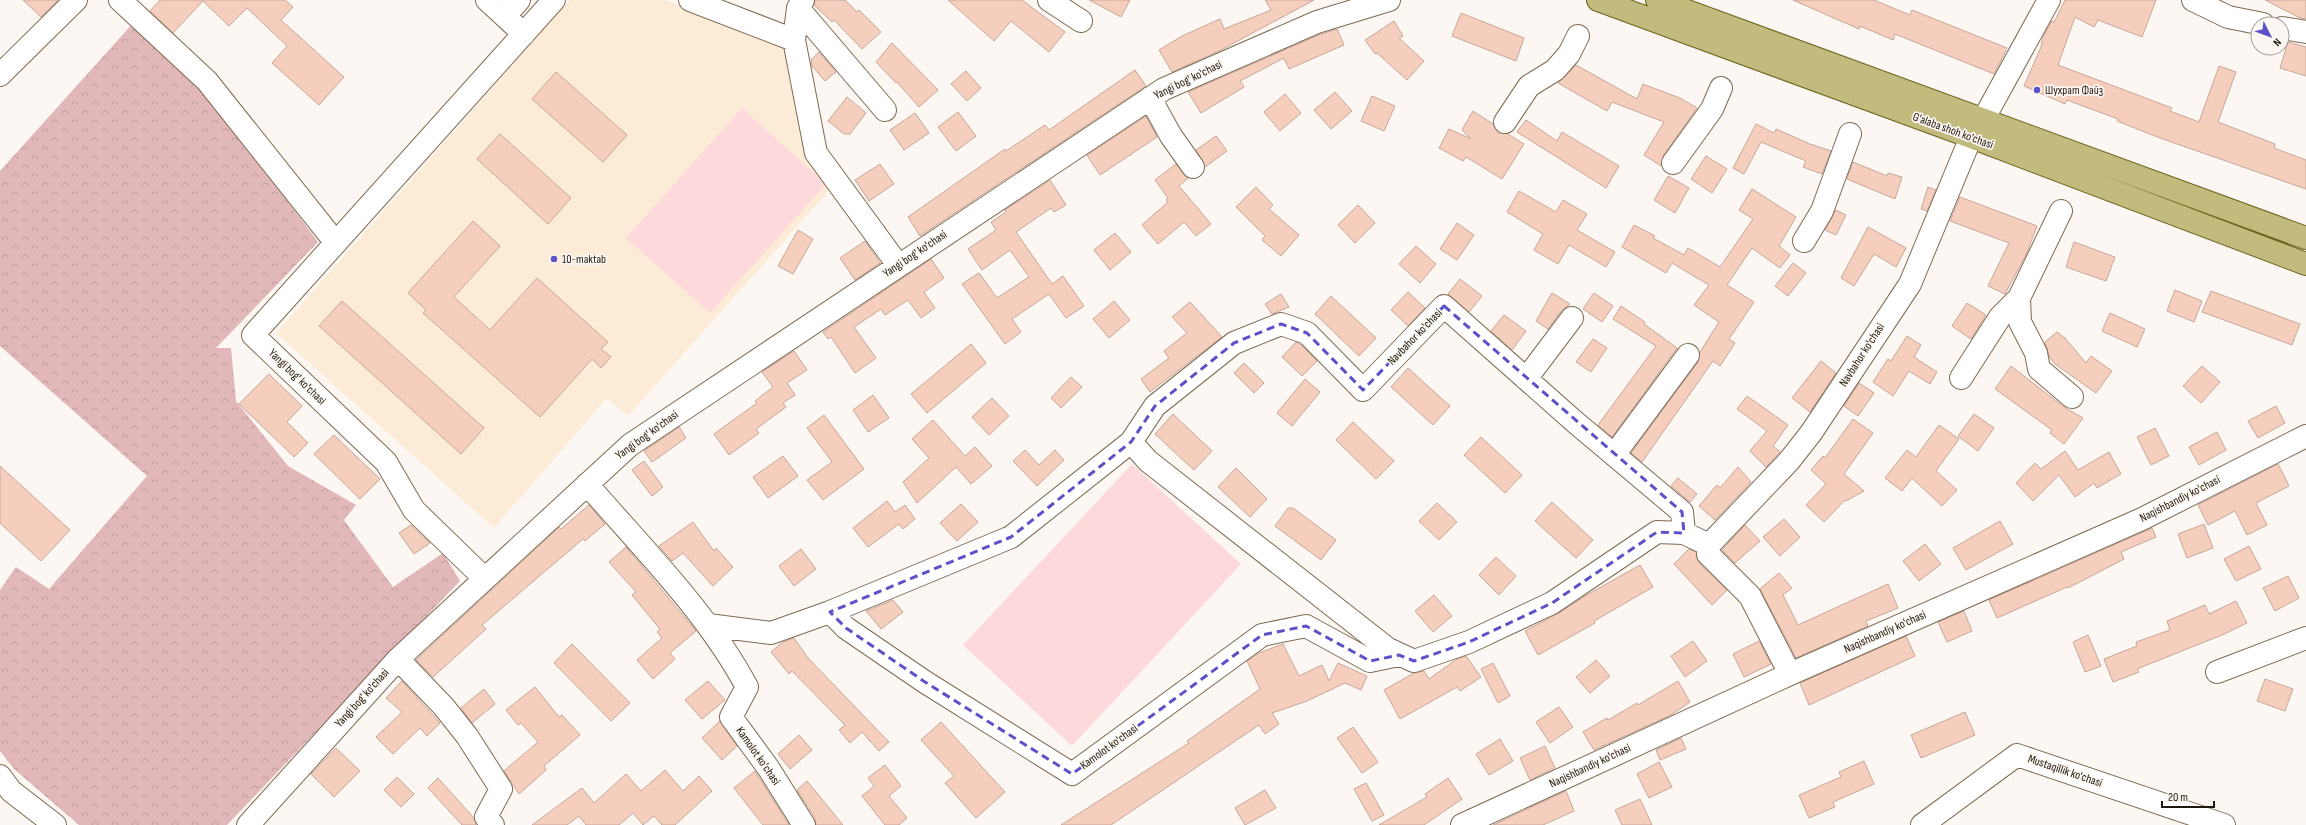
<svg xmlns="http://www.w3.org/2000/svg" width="2306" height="825" font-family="'Sofia Sans Condensed',sans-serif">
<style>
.built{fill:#fcecd7}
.grass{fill:#fdd9db}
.forest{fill:url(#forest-crowns)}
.building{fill:#f5cebe;stroke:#c8a799}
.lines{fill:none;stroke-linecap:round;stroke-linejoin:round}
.minor-casing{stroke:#7e6b53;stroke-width:24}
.major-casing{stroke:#6d651f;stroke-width:24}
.minor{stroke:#fff;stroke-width:22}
.major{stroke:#c1bc7e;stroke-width:22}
.marked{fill:none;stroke:#5c51c9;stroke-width:3;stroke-dasharray:8 5;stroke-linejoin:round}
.poi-dot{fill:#5c51c9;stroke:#fcf7f2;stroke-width:1.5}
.labels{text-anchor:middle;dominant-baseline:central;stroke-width:3.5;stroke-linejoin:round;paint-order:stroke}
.street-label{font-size:12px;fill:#1f180e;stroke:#fcf7f2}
.poi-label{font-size:12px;fill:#1f180e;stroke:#fcf7f2;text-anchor:start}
</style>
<defs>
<pattern id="forest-crowns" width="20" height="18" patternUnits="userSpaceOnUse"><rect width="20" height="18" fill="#e1b7b9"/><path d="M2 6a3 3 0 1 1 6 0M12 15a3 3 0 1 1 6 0" fill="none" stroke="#c19d9e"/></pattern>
</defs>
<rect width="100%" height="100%" fill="#fcf7f2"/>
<path class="built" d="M570,0H665L788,46L810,164L833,186L628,416L607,398L494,528L276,333Z"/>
<path class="grass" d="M742,108L826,184L710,313L626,238Z
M1132,464L1241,564L1072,746L963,645Z"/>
<path class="forest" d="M135,21L202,87L318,242L216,348H231L236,401L288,466L356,505L344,520L393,587L443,553L460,581L227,825H79L14,769L0,751V590L16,567L49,589L147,476L0,346V171Z"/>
<path class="building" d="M23,0H58L41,17Z
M160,0H285L293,7L281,20L344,77L319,105L272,63L287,46L247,8L229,26L203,1L173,33L150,11Z
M815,0H845L857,12L859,10L881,32L862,49L834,20L832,22L814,5Z
M948,0H1022L1065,32L1049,52L1011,21L994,41Z
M1089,0H1130L1121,17Z
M1265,0H1314L1221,50L1172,72L1159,50L1182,36L1220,19L1224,29L1271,10Z
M1793,0H1874L1910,15L1912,10L2007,48L1994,74L1895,34L1893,40L1860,26L1859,29Z
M2065,0H2156L2142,37L2098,20L2094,27L2075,17L2058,65L2172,108L2170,111L2199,122L2219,66L2236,72L2218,122L2275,144L2274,148L2306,160V189L2160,138L2117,121L2118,119L2067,100L2065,104L2024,86L2041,47L2043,37L2052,21L2054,22Z
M2265,0H2306V19L2300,18Z
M1461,13L1524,38L1516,61L1452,36Z
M1394,21L1403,36L1399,38L1424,61L1407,80L1377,53L1375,54L1365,40Z
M1337,29L1344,45L1289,69L1284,58L1240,81L1244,87L1201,113L1188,92L1321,34Z
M2288,42L2306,47V76L2280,68Z
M892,43L938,90L919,107L897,82L896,83L876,62Z
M819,52L836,72L825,81L812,66L811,60Z
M1576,65L1637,99L1643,84L1680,98L1697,108L1663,156L1661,166L1644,155L1664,122L1612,102L1607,111L1558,83Z
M1135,70L1146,86L920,236L908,217L1005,149L1006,151L1045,125L1049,130Z
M966,71L981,88L967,101L951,84Z
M556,72L627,135L603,162L532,99Z
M1335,92L1352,111L1331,129L1314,110Z
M1285,94L1301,113L1280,131L1264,112Z
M1372,96L1395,106L1384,131L1361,121Z
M847,97L866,113L850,134H844L828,121Z
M1473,111L1493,124L1498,133L1508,134L1524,144L1502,179L1466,157L1463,161L1439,148L1449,129L1471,139L1462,130Z
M958,112L976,136L956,151L938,127Z
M915,113L929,133L904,150L890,130Z
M1146,116L1157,137L1100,175L1087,155Z
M1526,120L1557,141L1562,132L1619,166L1606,188L1517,132Z
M1756,124L1774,133L1776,129L1810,144L1831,151L1822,174L1803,167L1806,161L1761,142L1744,174L1733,168Z
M500,134L571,198L548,224L477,159Z
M1216,136L1227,151L1205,167L1196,150Z
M1706,156L1727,169L1712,193L1691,179Z
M1853,162L1887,176L1888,173L1902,177L1895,199L1847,179Z
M880,164L894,184L869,201L855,180Z
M1176,164L1188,178L1179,186L1211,224L1196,236L1184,222L1158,244L1142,225L1168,202L1166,200L1168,198L1155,180Z
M1668,176L1689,188L1675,213L1654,200Z
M1050,180L1066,205L1054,212L1051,208L1016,232L1052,284L1063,276L1084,306L1066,318L1049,294L1012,319L1021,332L1005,344L962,284L979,273L997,298L1029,277L1010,250L982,270L968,249L996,230L991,222L1006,212L1005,210Z
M1256,187L1273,205L1269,209L1299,235L1281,256L1262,240L1265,236L1236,207Z
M1928,187L1936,190L1927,211L1921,209Z
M1752,189L1796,217L1779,246L1790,255L1780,268L1752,248L1727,285L1754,302L1729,339L1735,343L1720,366L1713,361L1642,462L1631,453L1698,362L1700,352L1719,322L1694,305L1709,285L1672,263L1666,273L1622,247L1634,225L1655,236L1653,238L1684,255L1688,248L1720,267L1753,219L1739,210Z
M1519,191L1556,212L1563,200L1587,214L1577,230L1615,252L1606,267L1569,245L1558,264L1534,250L1543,234L1507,212Z
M1960,197L2037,226L2026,255L2005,294L1988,286L2009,243L1950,221Z
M1358,205L1375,223L1355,243L1338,225Z
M1836,210L1846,215L1836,235L1825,230Z
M473,221L500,246L454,297L490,330L537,278L608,342L601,349L611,357L601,368L592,359L540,417L423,313L426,310L408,293Z
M1457,223L1474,235L1457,260L1440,249Z
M1868,227L1906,248L1896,267L1874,254L1854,286L1841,278Z
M798,230L813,239L793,274L778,266Z
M1115,233L1131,252L1110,270L1094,250Z
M865,241L880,263L855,280L840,258Z
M2074,242L2115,257L2106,281L2066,267Z
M1416,246L1436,264L1420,283L1399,264Z
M931,259L944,278L924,292L935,308L921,318L908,300L885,315L881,309L854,327L876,358L855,373L831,337L828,339L823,332Z
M1793,263L1806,273L1788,296L1775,286Z
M1460,279L1482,296L1469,312L1448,294Z
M2175,290L2202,301L2194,322L2167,311Z
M2211,291L2300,324L2292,345L2202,312Z
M1408,292L1425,308L1408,326L1391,310Z
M1552,293L1570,304L1562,310L1548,329L1536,321Z
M1594,293L1613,306L1602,322L1583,309Z
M1281,294L1289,307L1272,314L1265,304Z
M1331,296L1376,338L1359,356L1315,314Z
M342,301L484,428L461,454L319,326Z
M1114,301L1130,320L1109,338L1093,319Z
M1190,302L1222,337L1150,392L1141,379L1169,358L1164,351L1187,333L1172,317Z
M1967,303L1986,315L1971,339L1952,326Z
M1621,306L1645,322L1644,324L1677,348L1612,437L1598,425L1656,346L1613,319Z
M2110,313L2145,329L2137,347L2102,331Z
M1504,315L1526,331L1512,350L1491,331Z
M2057,332L2065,338L2086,363L2091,356L2112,371L2096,393L2055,364L2050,358L2045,342Z
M1907,336L1921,345L1914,357L1937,372L1930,384L1909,371L1893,396L1873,382L1888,359L1891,361Z
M1593,339L1607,348L1591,372L1576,362Z
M1296,342L1300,344L1317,361L1302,376L1282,357Z
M971,344L986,363L927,413L911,394Z
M794,351L807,370L787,383L795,395L783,403L786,407L756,429L759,433L729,455L714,434L757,403L755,401L773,387L762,372Z
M1821,361L1836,373L1810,412L1792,398Z
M1244,363L1264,383L1254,393L1234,373Z
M2011,366L2064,407L2083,418L2064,444L2050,433L2052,430L1995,389Z
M2202,366L2220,382L2201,403L2183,386Z
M1408,368L1450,406L1433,425L1391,387Z
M269,374L302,406L287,422L308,443L294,457L239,404Z
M1071,377L1082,387L1061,408L1051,398Z
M1305,379L1320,392L1292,426L1277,413Z
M1859,383L1874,393L1858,416L1844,406Z
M873,395L889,418L868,432L853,410Z
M1747,396L1788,425L1773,446L1780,452L1766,467L1750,451L1767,431L1737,409Z
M992,398L1009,416L989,435L972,417Z
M2276,406L2285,423L2258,438L2248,421Z
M1173,414L1212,451L1194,470L1155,434Z
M1974,414L1994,428L1978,451L1958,436Z
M824,415L864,469L823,500L807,480L832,462L807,428Z
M1853,419L1873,433L1844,474L1864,491L1846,501L1845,500L1824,522L1806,505L1826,484L1811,470L1823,456L1825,458Z
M933,420L965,456L975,447L992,466L971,484L956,467L917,503L903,482L929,458L912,439Z
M1353,422L1394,461L1376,479L1336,440Z
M1939,425L1959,439L1936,471L1957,490L1942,506L1912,478L1902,491L1885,478L1907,450L1916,457Z
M679,427L686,438L652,462L644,451Z
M2155,428L2169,456L2151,465L2137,437Z
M2217,432L2226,450L2199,465L2189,447Z
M334,435L380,479L360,499L314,454Z
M1481,437L1522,475L1505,493L1464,455Z
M1025,450L1039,465L1055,450L1064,460L1037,486L1013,461Z
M2065,451L2078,470L2109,452L2121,474L2097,488L2094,483L2075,497L2059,475L2033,501L2016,483L2035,463L2041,469Z
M783,456L798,476L768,498L753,477Z
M644,461L663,487L652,496L632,470Z
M2278,464L2289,486L2256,503L2267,525L2247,535L2235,511L2208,525L2198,505Z
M0,466L70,530L41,561L0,523Z
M1738,467L1751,482L1715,520L1699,506L1717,485L1720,488Z
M1236,468L1267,499L1250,517L1218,487Z
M1678,478L1697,494L1690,502L1671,486Z
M887,501L895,512L905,505L915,519L903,529L899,524L868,547L853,528Z
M1552,502L1593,540L1576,558L1535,521Z
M1437,503L1457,522L1439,540L1419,521Z
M961,504L978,522L957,541L940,523Z
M589,505L605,524L585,541L583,539L482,625L486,629L433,677L416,660L559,527L561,529Z
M1288,508H1293L1336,540L1321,560L1275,526Z
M1784,519L1800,537L1780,556L1763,537Z
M2000,521L2013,544L1966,570L1953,548Z
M693,522L714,551L716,548L733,567L713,586L683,553L672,561L659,546Z
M2204,524L2213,548L2187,558L2178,534Z
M411,525L430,543L414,554L399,533Z
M1745,525L1760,541L1735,563L1722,550Z
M2152,528L2156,537L2121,552L2124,559L2068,588L2067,587L1997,618L1989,600Z
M1925,544L1941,564L1919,581L1903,561Z
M2249,546L2261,569L2236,581L2224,559Z
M626,547L696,631L670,653L675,659L653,679L637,660L662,638L657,632L660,629L632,595L636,592L609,562Z
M801,549L816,569L794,586L779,566Z
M1689,549L1696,552L1699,563L1727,590L1712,605L1674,564Z
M1496,557L1516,576L1499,595L1479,575Z
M1640,565L1653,587L1594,621L1595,623L1538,655L1525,631L1559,613L1585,596Z
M1779,573L1792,588L1783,595L1798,625L1888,584L1898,608L1866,621L1868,626L1796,658L1760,589Z
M2288,576L2299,598L2275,611L2263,588Z
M1434,595L1452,616L1433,632L1415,611Z
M893,600L903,612L881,629L866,611Z
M2236,601L2247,623L2222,635L2137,669L2139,672L2113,682L2104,659L2137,646L2136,642L2170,630L2167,621L2205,605L2209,614Z
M1964,611L1972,631L1947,642L1938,622Z
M2088,635L2101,666L2085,672L2073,642Z
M1906,636L1915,656L1809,705L1800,683Z
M794,638L808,658L889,742L879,751L862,732L850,743L839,730L845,725L792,671L789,674L771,652L783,642Z
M1693,641L1707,661L1685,677L1671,656Z
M1759,641L1771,664L1744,677L1733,654Z
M572,644L630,703L611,721L554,663Z
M1283,644L1299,676L1322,665L1329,681L1338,663L1367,676L1361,690L1345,683L1307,701L1272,713L1279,724L1265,734L1259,725L1111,825H1061L1189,743L1187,741L1260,689L1247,661L1259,653Z
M1466,656L1481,677L1460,691L1457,687L1400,719L1384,690L1414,673L1424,671L1429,679L1457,659Z
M1596,660L1610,676L1590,693L1576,677Z
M1493,663L1510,696L1498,703L1481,669Z
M2265,679L2293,689L2285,711L2257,701Z
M402,681L440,723L427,736L420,728L393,754L376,737L402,712L386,698Z
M708,681L725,700L702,719L685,700Z
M1678,681L1690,702L1671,715L1594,750L1583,732L1607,718L1608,720L1637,703L1638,705Z
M535,687L559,717L562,715L580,735L544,766L546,770L519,794L504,771L538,742L521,723L518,725L506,710Z
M484,689L495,704L472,723L461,708Z
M1559,707L1573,727L1550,743L1536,722Z
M1965,712L1975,735L1921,758L1911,735Z
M720,721L737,746L722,760L702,738Z
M941,722L1005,792L976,818L945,783L954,776L921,740Z
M1353,727L1378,762L1362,773L1337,738Z
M799,735L812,750L790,769L778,754Z
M1681,738L1686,749L1660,760L1656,750Z
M1500,739L1513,761L1489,775L1476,754Z
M1545,746L1555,768L1530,780L1520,758Z
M336,748L360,771L334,797L311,774Z
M1864,761L1874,784L1833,802L1835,807L1809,818L1799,795L1841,777L1839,772Z
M1659,762L1672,787L1649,798L1637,774Z
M885,765L901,786L889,796L907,818L899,825H885L862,796L874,786L868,778Z
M665,770L683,791L699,776L712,791L675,825H662L654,816L643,825L633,813L619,825H586L579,816L567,825H532L582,788L594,803L626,774L641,791Z
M755,771L760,779L789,825H763L734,788Z
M397,777L414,794L401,807L384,790Z
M438,778L474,818L476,825H462L428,788Z
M1448,778L1462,799L1424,825H1379L1427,797L1425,794Z
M807,781L843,825H816L815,818L797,790Z
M1366,783L1384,815L1372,821L1354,789Z
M1265,790L1276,808L1245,825L1235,808Z
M1566,791L1574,811L1543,825H1493Z
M1640,799L1652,825H1622L1615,810Z"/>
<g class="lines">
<defs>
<path id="minor" d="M120,0L207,81L336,243
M487,0L524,34
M690,0L794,40
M803,0L798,8L794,40L816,153L898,265
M1049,0L1081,21
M2193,0L2228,17L2263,24
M798,8L885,110
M505,16L519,0
M2282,28L2306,32
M0,75L76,0
M1150,98L1171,136L1193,167
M1983,120L2049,0
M1505,122L1529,86L1555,70L1569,54L1578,36
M1673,163L1712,109L1721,88
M2061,211L2019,298L2020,322L2036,353L2039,369L2072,397
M1804,241L1822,211L1850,134
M1961,378L2000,317L2019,298
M1526,379L1572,318
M1131,442L1148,461L1388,649L1414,661L1469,642L1552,603L1657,532L1684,533L1709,545L1708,554L1750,596L1790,674
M1614,455L1688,355
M587,484C642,548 707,612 747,687L731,717L769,769L804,825
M1709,545L1789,461L1811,433L1910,284L1971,137
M484,578L414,510L386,462L253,335L554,0
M830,612L846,628L925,682L1072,774L1262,635L1306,626L1370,661L1399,655
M708,625L771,633L830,612L1011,537L1131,442L1155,406L1234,343L1281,324L1307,333L1363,390L1444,306L1575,422L1682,512L1684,533
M398,659L444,707L467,736L501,789L486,817L493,825
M2217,672L2306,638
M0,776L11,791L55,825
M248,825L398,659L630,445L1164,89L1317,22L1389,0
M1462,825L1790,674L2142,519L2306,436
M1922,825L2017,755L2224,825"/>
<path id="major" d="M1598,0L1971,137L2306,264
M1657,0L2306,238"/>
</defs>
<use href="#minor" class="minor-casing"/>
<use href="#major" class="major-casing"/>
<use href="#minor" class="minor"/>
<use href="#major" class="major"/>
</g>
<path class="marked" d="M1444,306L1682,512L1684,533L1657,532L1552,603L1469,642L1414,661L1399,655L1370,661L1306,626L1262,635L1072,774L925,682L846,628L830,612L1011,537L1131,442L1155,406L1234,343L1281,324L1307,333L1363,390Z"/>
<g class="poi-dot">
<circle cx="2037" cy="90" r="4"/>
<circle cx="554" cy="259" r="4"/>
</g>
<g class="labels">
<g class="street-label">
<text transform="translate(1188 80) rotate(-26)">Yangi bog' ko'chasi</text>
<text transform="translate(1953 131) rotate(20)">G'alaba shoh ko'chasi</text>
<text transform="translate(915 254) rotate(-34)">Yangi bog' ko'chasi</text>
<text transform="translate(1415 337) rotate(-46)">Navbahor ko'chasi</text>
<text transform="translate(1862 355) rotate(-57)">Navbahor ko'chasi</text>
<text transform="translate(297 377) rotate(44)">Yangi bog' ko'chasi</text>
<text transform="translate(647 435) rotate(-36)">Yangi bog' ko'chasi</text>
<text transform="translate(2180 499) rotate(-27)">Naqishbandiy ko'chasi</text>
<text transform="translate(1885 632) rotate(-24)">Naqishbandiy ko'chasi</text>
<text transform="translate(362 698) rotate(-48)">Yangi bog' ko'chasi</text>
<text transform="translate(1109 747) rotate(-36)">Kamolot ko'chasi</text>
<text transform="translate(758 756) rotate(55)">Kamolot ko'chasi</text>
<text transform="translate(1590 766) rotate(-25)">Naqishbandiy ko'chasi</text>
<text transform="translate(2065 771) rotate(19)">Mustaqillik ko'chasi</text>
</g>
<g class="poi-label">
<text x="2045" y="90">Шухрат Файз</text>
<text x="562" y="259">10-maktab</text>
</g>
</g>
<g transform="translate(2270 36) rotate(132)"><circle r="19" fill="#fcf7f2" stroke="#a49e97"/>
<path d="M0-3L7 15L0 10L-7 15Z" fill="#5c51c9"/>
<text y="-6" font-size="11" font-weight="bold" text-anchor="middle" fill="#1f180e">N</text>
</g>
<path d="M2162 801v6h52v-6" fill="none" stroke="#1f180e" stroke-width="2"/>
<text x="2168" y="801" font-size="12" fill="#1f180e" stroke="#fcf7f2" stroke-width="3" paint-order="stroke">20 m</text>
</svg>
